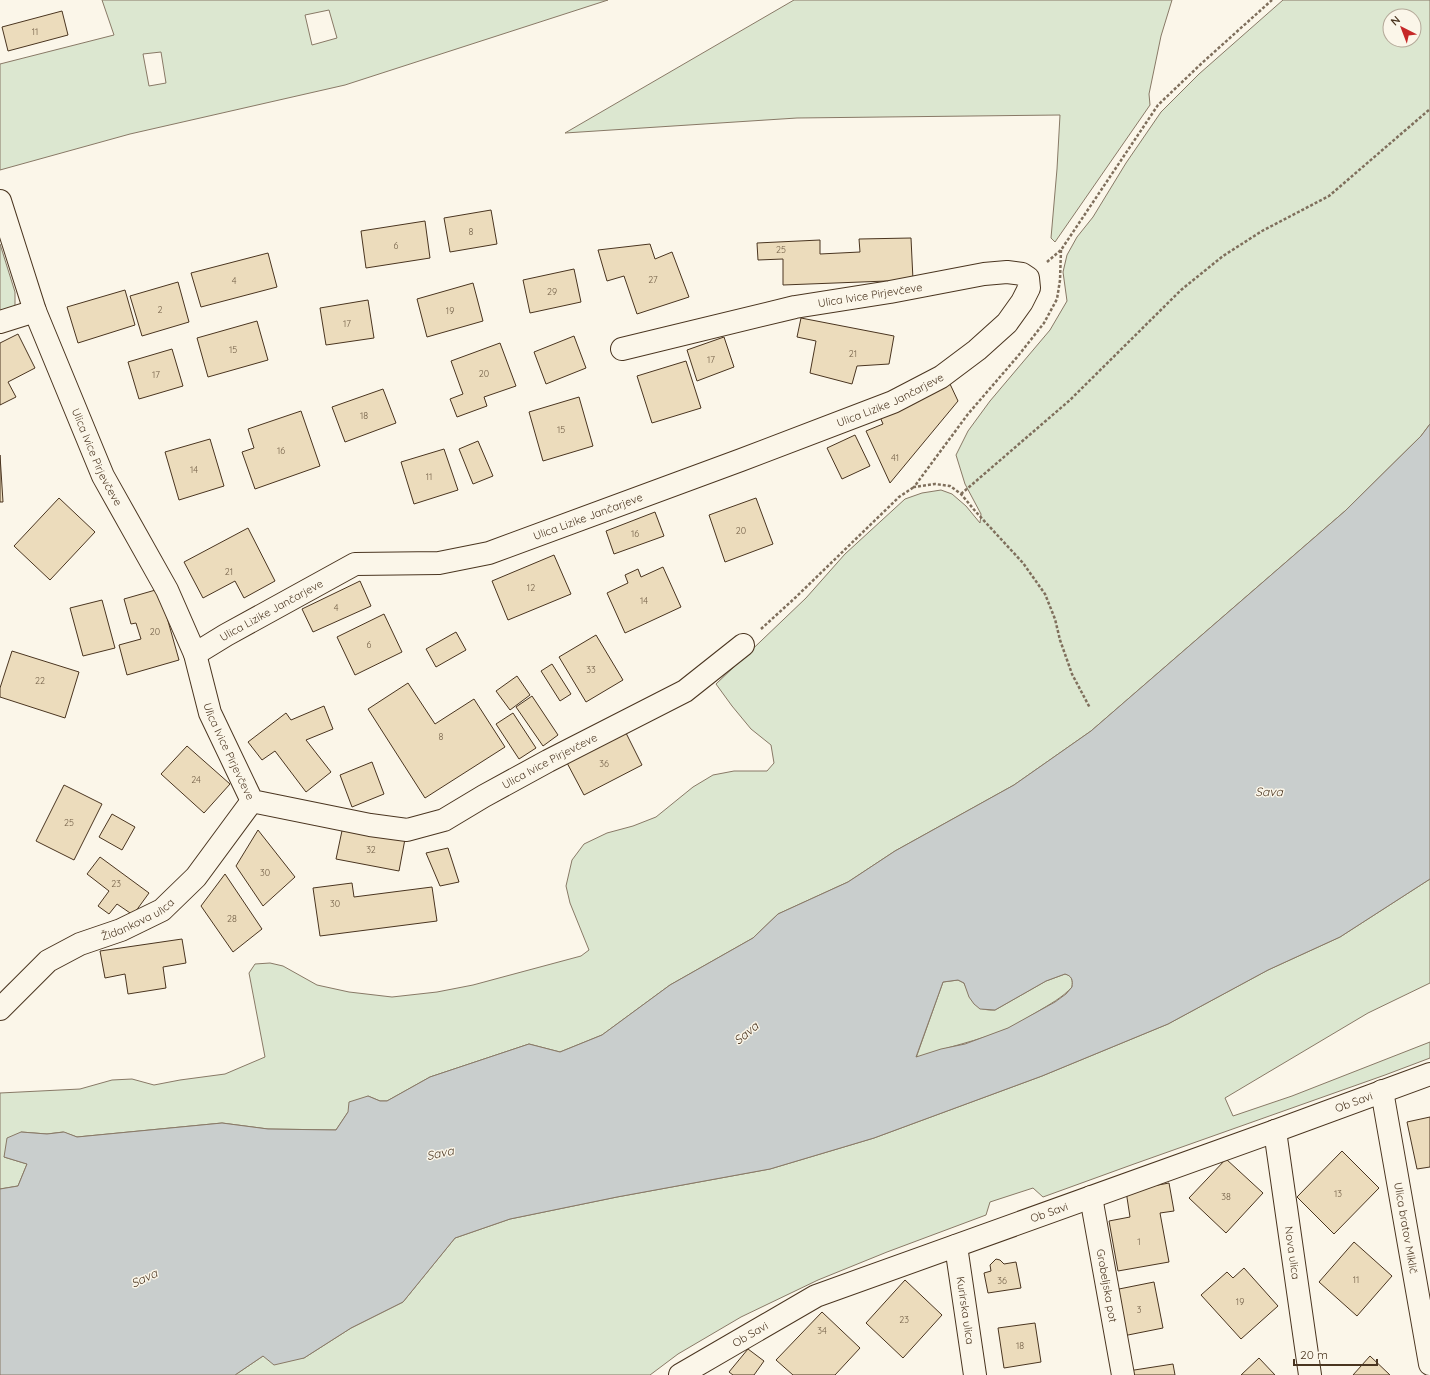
<svg xmlns="http://www.w3.org/2000/svg" width="1430" height="1375" font-family="Quicksand,sans-serif">
<style>
.green{fill:#dce7d0;stroke:#887966;fill-rule:evenodd}
.water{fill:#c9cecd;stroke:#887966;fill-rule:evenodd}
.building{fill:#ecdcbc;stroke:#4a3520}
.lines{fill:none;stroke-linecap:round;stroke-linejoin:round}
.minor-casing{stroke:#4a3520;stroke-width:24}
.path{stroke:#7f6f5c;stroke-width:2.5;stroke-dasharray:3 2;stroke-linecap:butt}
.minor{stroke:#fbf6e9;stroke-width:22}
.labels{text-anchor:middle;dominant-baseline:central;stroke-width:3;stroke-linejoin:round;paint-order:stroke}
.number-label{font-size:9px;fill:#725f47}
.street-label{font-size:11px;fill:#4a3520;stroke:#fbf6e9}
.water-label{font-size:12px;font-style:italic;fill:#4a3520;stroke:#fbf6e9}
</style>
<rect width="100%" height="100%" fill="#fbf6e9"/>
<path class="green" d="M102,0H608L345,85L130,134L0,170V64L114,35ZM329,10L337,38L312,45L305,15ZM161,52L166,83L149,86L143,54Z
M794,0H1172L1161,36L1149,94L1150,105L1055,242L1051,238L1057,169L1060,115L797,118L565,133Z
M1283,0H1430V424L1421,436L1345,511L1091,731L1014,785L895,851L848,882L778,914L753,938L670,985L602,1035L560,1052L529,1044L430,1077L387,1101H380L368,1096L348,1112L336,1130L268,1129L222,1123L77,1137L63,1132L47,1134L21,1132L4,1157L27,1164L18,1186L0,1189V1093L80,1089L112,1080L132,1079L154,1085L180,1080L225,1074L265,1057L249,973L255,964L270,963L283,966L317,985L349,992L392,997L437,992L473,985L581,956L589,950L570,903L566,886L572,860L584,844L607,833L633,826L656,817L693,787L713,775L734,771H767L774,763L771,745L751,729L732,706L716,684L806,598L845,554L905,499L922,493L941,490L952,494L966,506L980,523L981,514L965,484L956,455L968,431L990,401L1050,330L1067,301L1063,272L1067,255L1077,237L1093,217L1126,163L1161,112L1199,74ZM1390,16H1414V40H1390Z
M0,244L15,292V308L0,311Z
M1430,879V983L1368,1013L1225,1098L1233,1116L1292,1096L1430,1042V1058L1385,1075L1134,1164L1043,1197L1033,1188L990,1202L986,1215L887,1252L818,1280L741,1317L678,1354L650,1375H235L263,1356L304,1358L351,1328L403,1302L455,1238L510,1219L617,1197L770,1169L874,1138L1042,1076L1168,1024L1268,970L1340,937Z
M1065,974C1072,976 1073,980 1072,987C1062,998 1050,1004 1037,1012C1028,1017 1018,1024 1007,1029C978,1041 946,1047 916,1058L943,982L958,980L964,983C972,1000 973,1011 995,1010L1046,981Z"/>
<path class="water" d="M1430,424V879L1340,937L1268,970L1168,1024L1042,1076L874,1138L770,1169L617,1197L510,1219L455,1238L403,1302L351,1328L304,1358L274,1365L263,1356L235,1375H0V1189L18,1186L27,1164L4,1157L7,1138L21,1132L47,1134L64,1132L77,1137L222,1123L268,1129L336,1130L348,1112L349,1102L368,1096L380,1101H387L430,1077L529,1044L560,1052L602,1035L670,985L753,938L778,914L848,882L895,851L1014,785L1091,731L1345,511L1421,436ZM1065,974C1072,976 1073,980 1072,987L1066,994L1055,1002L1008,1028L965,1044L941,1049L916,1057L943,982L958,980L964,983L969,997L974,1004L980,1009L995,1010L1046,981Z"/>
<path class="building" d="M62,11L68,35L8,51L2,27Z
M491,210L497,244L450,252L444,218Z
M425,221L430,258L366,268L361,231Z
M911,238L913,280L783,285V259L758,260L757,243L820,240V254L860,252L859,239Z
M650,244L655,259L672,252L689,297L637,314L624,276L607,281L598,250Z
M268,253L277,287L201,307L191,273Z
M574,269L581,302L530,313L523,280Z
M178,282L189,322L142,336L130,296Z
M473,283L483,321L427,337L417,299Z
M125,290L135,325L78,343L67,307Z
M368,300L374,338L326,345L320,308Z
M801,318L894,336L889,364L857,366L852,384L810,373L816,341L797,337Z
M257,321L268,360L208,377L197,338Z
M18,334L35,368L8,382L16,397L0,405V343Z
M574,336L586,368L546,384L534,352Z
M724,337L734,367L697,381L687,350Z
M500,343L516,386L484,397L487,406L457,417L450,399L463,394L451,361Z
M172,349L183,386L139,399L128,362Z
M686,361L701,408L652,423L637,376Z
M950,384L958,401L890,483L866,431L883,424L880,417Z
M383,389L396,423L345,442L332,407Z
M579,397L593,446L543,461L529,412Z
M301,411L320,466L255,489L242,452L254,448L248,429Z
M855,435L870,466L842,479L827,448Z
M210,439L224,486L179,500L165,452Z
M478,441L493,476L473,484L459,449Z
M444,449L458,490L414,504L401,462Z
M0,455L3,502H0Z
M59,498L95,532L50,580L14,546Z
M756,498L773,544L725,562L709,515Z
M655,512L664,536L614,554L606,531Z
M248,528L275,581L244,598L235,581L203,598L184,562Z
M554,555L571,594L508,620L492,581Z
M663,567L681,607L625,633L607,593L628,583L625,575L638,569L641,577Z
M360,581L371,606L313,632L302,609Z
M159,589L179,660L127,675L119,645L141,639L136,623L131,624L124,599Z
M102,600L115,648L83,656L70,608Z
M384,614L402,652L355,675L337,637Z
M456,632L466,650L436,667L426,649Z
M596,635L623,680L586,702L559,657Z
M12,651L79,672L65,718L0,697V688Z
M552,664L571,694L560,701L541,671Z
M517,676L530,695L510,710L496,691Z
M408,683L435,724L474,699L505,747L425,798L368,709Z
M532,696L558,735L543,746L516,707Z
M324,706L333,729L306,740L331,772L306,792L275,751L262,760L248,742L286,713L291,720Z
M513,713L536,748L519,759L496,724Z
M625,731L642,765L584,795L566,761Z
M187,746L230,784L204,813L161,774Z
M372,762L384,794L352,807L340,775Z
M64,785L102,804L74,860L36,841Z
M112,814L135,827L122,850L99,837Z
M343,826L405,839L399,871L336,859Z
M258,830L295,877L263,906L236,866Z
M448,848L459,882L440,886L426,853Z
M100,857L149,893L133,915L117,904L109,914L98,906L109,891L87,874Z
M225,874L262,929L233,952L201,906Z
M352,883L354,897L432,887L437,921L320,936L313,888Z
M182,939L186,963L163,967L166,988L128,994L125,974L105,978L100,951Z
M1430,1117V1167L1417,1169L1407,1122Z
M1342,1151L1379,1188L1334,1234L1297,1197Z
M1226,1159L1263,1193L1226,1233L1189,1198Z
M1169,1183L1174,1211L1160,1213L1169,1262L1118,1271L1109,1221L1130,1217L1126,1191Z
M1354,1242L1392,1276L1357,1316L1319,1282Z
M996,1259L1000,1260L1004,1264L1016,1262L1021,1288L988,1293L984,1273L991,1271L990,1265Z
M1244,1268L1278,1306L1241,1339L1201,1295L1227,1272L1233,1278Z
M905,1280L942,1315L903,1358L866,1323Z
M1154,1282L1163,1328L1123,1336L1114,1290Z
M822,1312L860,1348L835,1375H793L776,1360Z
M1035,1323L1041,1362L1004,1368L998,1328Z
M748,1349L764,1361L754,1375H733L729,1372Z
M1370,1356L1390,1375H1353Z
M1259,1358L1275,1375H1241Z
M1173,1364L1175,1375H1128V1371Z"/>
<g class="lines">
<defs>
<g id="minor">
<path id="s1" d="M0,201L35,311L103,476L167,590L195,654L210,713L252,801L370,825L407,830L444,820L484,796L548,761L685,691L743,645"/>
<path d="M0,322L35,311"/>
<path id="s2" d="M195,654L226,635L355,564L439,563L489,553L741,460L893,402L941,377L977,350L1007,323L1022,302L1029,288L1028,278L1022,274L1007,272L984,274L890,292L795,307L622,349"/>
<path id="s3" d="M0,1009L48,961L80,944L121,930L162,910L196,877L252,801"/>
<path id="s4" d="M1382,1091L1430,1364"/>
<path id="s5" d="M1275,1131L1310,1375"/>
<path id="s6" d="M1091,1197L1123,1375"/>
<path id="s7" d="M956,1246L975,1375"/>
<path id="s8" d="M680,1375L816,1296L1275,1131L1430,1074"/>
</g>
</defs>
<use href="#minor" class="minor-casing"/>
<path class="path" d="M1061,250L1060,280L1057,299L1044,323L1018,356L968,414L914,487L935,484L950,486L961,494L976,512L1023,563L1045,594L1055,619L1060,640L1072,674L1090,708
M1047,262L1061,250L1158,105L1202,63L1272,0
M961,494L1070,400L1181,290L1223,256L1262,231L1329,196L1430,109
M761,629L796,597L899,497L914,487"/>
<use href="#minor" class="minor"/>
</g>
<g class="labels">
<g class="number-label">
<text x="35" y="31">11</text>
<text x="471" y="231">8</text>
<text x="396" y="245">6</text>
<text x="781" y="249">25</text>
<text x="653" y="279">27</text>
<text x="234" y="280">4</text>
<text x="552" y="291">29</text>
<text x="160" y="309">2</text>
<text x="450" y="310">19</text>
<text x="347" y="323">17</text>
<text x="233" y="349">15</text>
<text x="853" y="353">21</text>
<text x="711" y="359">17</text>
<text x="484" y="373">20</text>
<text x="156" y="374">17</text>
<text x="364" y="415">18</text>
<text x="561" y="429">15</text>
<text x="281" y="450">16</text>
<text x="895" y="457">41</text>
<text x="194" y="469">14</text>
<text x="429" y="476">11</text>
<text x="741" y="530">20</text>
<text x="635" y="533">16</text>
<text x="229" y="571">21</text>
<text x="531" y="587">12</text>
<text x="644" y="600">14</text>
<text x="336" y="607">4</text>
<text x="155" y="631">20</text>
<text x="369" y="644">6</text>
<text x="591" y="669">33</text>
<text x="40" y="680">22</text>
<text x="441" y="736">8</text>
<text x="604" y="763">36</text>
<text x="196" y="779">24</text>
<text x="69" y="822">25</text>
<text x="371" y="849">32</text>
<text x="265" y="872">30</text>
<text x="116" y="883">23</text>
<text x="335" y="903">30</text>
<text x="232" y="918">28</text>
<text x="1338" y="1193">13</text>
<text x="1226" y="1196">38</text>
<text x="1139" y="1241">1</text>
<text x="1356" y="1279">11</text>
<text x="1002" y="1280">36</text>
<text x="1240" y="1301">19</text>
<text x="1139" y="1309">3</text>
<text x="904" y="1319">23</text>
<text x="822" y="1330">34</text>
<text x="1020" y="1345">18</text>
</g>
<g class="street-label">
<text transform="translate(870 295) rotate(-9)">Ulica Ivice Pirjevčeve</text>
<text stroke="none"><textPath href="#s2" startOffset="748">Ulica Lizike Jančarjeve</textPath></text>
<text stroke="none"><textPath href="#s1" startOffset="274">Ulica Ivice Pirjevčeve</textPath></text>
<text stroke="none"><textPath href="#s2" startOffset="424">Ulica Lizike Jančarjeve</textPath></text>
<text stroke="none"><textPath href="#s2" startOffset="88">Ulica Lizike Jančarjeve</textPath></text>
<text stroke="none"><textPath href="#s1" startOffset="598">Ulica Ivice Pirjevčeve</textPath></text>
<text stroke="none"><textPath href="#s1" startOffset="970">Ulica Ivice Pirjevčeve</textPath></text>
<text stroke="none"><textPath href="#s3" startOffset="167">Židankova ulica</textPath></text>
<text stroke="none"><textPath href="#s8" startOffset="729">Ob Savi</textPath></text>
<text stroke="none"><textPath href="#s8" startOffset="405">Ob Savi</textPath></text>
<text stroke="none"><textPath href="#s4" startOffset="139">Ulica bratov Miklič</textPath></text>
<text stroke="none"><textPath href="#s5" startOffset="123">Nova ulica</textPath></text>
<text stroke="none"><textPath href="#s6" startOffset="90">Grobeljska pot</textPath></text>
<text stroke="none"><textPath href="#s7" startOffset="65">Kurirska ulica</textPath></text>
<text stroke="none"><textPath href="#s8" startOffset="81">Ob Savi</textPath></text>
</g>
<g class="water-label">
<text x="1269" y="791">Sava</text>
<text transform="translate(746 1033) rotate(-40)">Sava</text>
<text transform="translate(440 1153) rotate(-12)">Sava</text>
<text transform="translate(144 1278) rotate(-25)">Sava</text>
</g>
</g>
<g transform="translate(1402 28) rotate(318)"><circle r="19" fill="#fbf6e9" stroke="#b4a999"/>
<path d="M0-3L7 15L0 10L-7 15Z" fill="#c62828"/>
<text y="-6" font-size="11" font-weight="bold" text-anchor="middle" fill="#4a3520">N</text>
</g>
<path d="M1294 1359v6h83v-6" fill="none" stroke="#4a3520" stroke-width="2"/>
<text x="1300" y="1359" font-size="12" fill="#4a3520" stroke="#fbf6e9" stroke-width="3" paint-order="stroke">20 m</text>
</svg>
